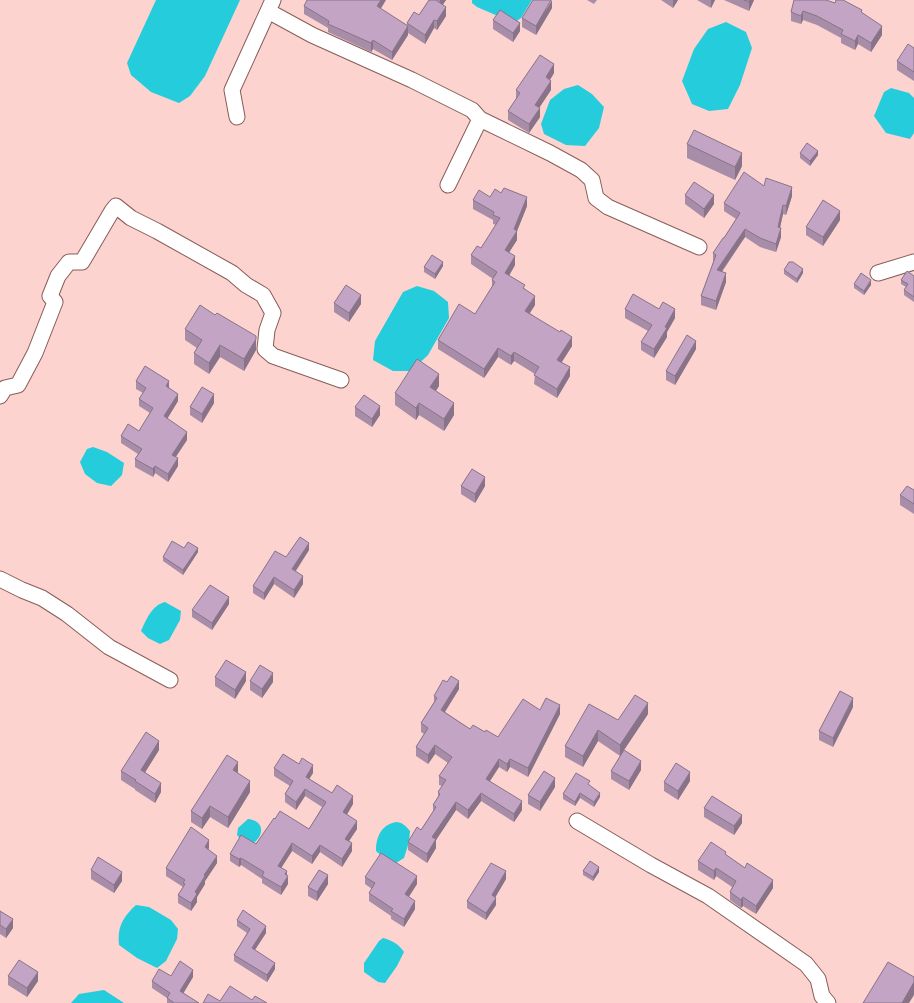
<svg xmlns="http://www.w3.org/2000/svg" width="914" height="1003" font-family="'PT Sans',sans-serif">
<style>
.water{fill:#25ccdc}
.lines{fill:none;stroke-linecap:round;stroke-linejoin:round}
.street-casing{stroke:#885d58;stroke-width:17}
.street{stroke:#fff;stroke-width:15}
.wall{fill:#a88da9}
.shaded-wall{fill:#887389}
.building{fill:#c3a4c4;stroke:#887389}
</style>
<rect width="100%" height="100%" fill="#fcd3cf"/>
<path class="water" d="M156,0H240L205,76L190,96L179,103L151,92L131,75L127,63Z
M472,0H532L521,18L514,23L477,7L472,3Z
M726,22L746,32L752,48L740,85L728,109L709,111L692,104L682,81L694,49L708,29Z
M578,85L592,94L604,107L599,128L585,146L566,145L544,134L541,124L550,100L564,89Z
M891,88L909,93L914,98V133L910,139L886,133L874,116L884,92Z
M417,286L434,291L448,302L449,318L428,355L411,371H393L373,360L375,341L403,292Z
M93,447L107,452L124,463L122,475L111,486L97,483L85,474L80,462L87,449Z
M165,602L181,611L180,620L169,640L160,644L148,638L141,631C146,620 152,605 165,602Z
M248,819C266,821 264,837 251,845L243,842L237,835L238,828Z
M396,822C402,822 406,826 410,831L409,842L404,858L396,863L385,859L376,851C376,837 381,825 396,822Z
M136,905L149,907L171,920L178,929L177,939L166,961L157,968L137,958L119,945C117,927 123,917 136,905Z
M383,938C391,940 399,944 404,952L397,966L385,983L378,982L364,972V963L379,941Z
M104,990L124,1003H71L79,994Z"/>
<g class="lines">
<defs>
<path id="street" d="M268,11L312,35L412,80L472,110L480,119L448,185
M237,117L232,90L273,0
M480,119L550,153L581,170L592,180L596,198L608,207L699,247
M878,273L914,262
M0,396L5,388L18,385L35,353L55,302L50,296L58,276L69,262H82L112,211L116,206L131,218L157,231L232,273L246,285L263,295L273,313L267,330L265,349L273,356L341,380
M0,579L22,590L42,598L67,614L109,647L170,680
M577,821L651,865L708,896L806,964L818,979L822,996L828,1003"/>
</defs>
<use href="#street" class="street-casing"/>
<use href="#street" class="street"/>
</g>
<path class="wall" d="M429,0H446L443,4L446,16L437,30L434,28L425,44L408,33V35L392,60L373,49L371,52L328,32V28L304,14V6L380,9L407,25V23L419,15Z
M587,0H597L594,4Z
M661,0H678L673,8Z
M697,0H715L711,8Z
M724,0H754L749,11Z
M794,0L862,13L882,35L871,52L858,44L855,50L841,43V38L817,25L803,20L801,24L791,21V12Z
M552,8L536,35L522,27V18Z
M493,20L520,31L513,42L493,29Z
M914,48V81L897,70V61Z
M554,73L550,80L551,90L539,108L540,117L529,133L508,120V111L516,99V90Z
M687,144L742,166L735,180L687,158Z
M800,153L818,155L810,166L800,158Z
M764,186L792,196L786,215L783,214L780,228L781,237L776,252L760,247L745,237L722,272L726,282L716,310L701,305V296L714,262L713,261V253L724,238L736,219L724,211V203Z
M501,193L527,206L517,231V240L509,252L515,265L509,276L525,289L535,305L530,313L572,346L562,362L570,376L557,398L534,384L535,374L514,361L511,365L498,357L484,378L438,349V340L475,314L492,287V280L493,279L471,264V255L481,248L496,225L493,224V220L473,209V200L490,197Z
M685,195L714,204L704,218L685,204Z
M840,220L823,246L806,235V227Z
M443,266L435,279L424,272V267Z
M784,270L803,273L797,283L784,274Z
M914,276V302L904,295V290L906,287L901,284V280Z
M854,284L871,285L864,295L854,288Z
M334,303L361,304L349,322L334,312Z
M625,309H659L675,318L667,332V337L654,358L641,350V342L648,331L625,318Z
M185,329L256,350L244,371L220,357L209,374L194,364V353L197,348L185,340Z
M696,349L675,385L666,380V371Z
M136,381L169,387L178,401L167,419L187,440L176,457L178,466L168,482L155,473L153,477L135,467V459L138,454L121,443V436L139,431L150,413L139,406V399L143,393L136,389Z
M439,386L436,391L454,415L444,431L419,415L416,420L395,405V393Z
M214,403L202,423L190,415V407Z
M355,407L380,415L372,427L355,416Z
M461,486H485L475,503L461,494Z
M914,490V514L900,505V495Z
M184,548L198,552L183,575L163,561V557Z
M309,550L296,571L303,584L294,598L274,584L264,600L253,593V586L286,557Z
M229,604L212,630L192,617V610Z
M215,677L246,681L235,699L215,686Z
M250,681L273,682L262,698L250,690Z
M447,682L459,689L445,712L470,729L485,732L498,737L540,710L560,714L528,777L510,767L507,772L499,767L490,781L522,810L514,822L481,801L468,819L456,810L436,840V848L427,863L408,850V842L421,830L433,812V805L438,797V792L442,786L439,785V776L448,763L435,754L428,764L416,756V747L424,734L421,732V723L434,702V696Z
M853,707L833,747L819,740V731Z
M648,714L624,750L641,770L629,790L611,779V771L620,756L598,741L583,767L565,757V746L618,720Z
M159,750L145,772L161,792L155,803L135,790V789L121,780V771Z
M274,768L313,773L309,779L332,793L353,804L347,815L357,829L349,841L352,851L342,867L320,852L312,864L292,851L281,868L287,875L288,884L281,895L262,883V879L241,865L239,867L230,861V854L256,844L275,819L309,829L322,807L305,796L296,810L285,802V794L290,786L274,776Z
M238,773L250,792L228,828L210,817L202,829L191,822V811Z
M690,781L678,800L664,791V782Z
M590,786L600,797L594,807L580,798L575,806L563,799V794Z
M555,787L540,811L528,804V795Z
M704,808L742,823L734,835L704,817Z
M209,848L208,849L217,863L205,881V884L197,897V902L191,911L178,903V895L183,887L166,876V868Z
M726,855L773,888L756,914L743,906L741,908L730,900V892L732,887L716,876L714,880L698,870V861Z
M91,870L122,881L114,893L91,879Z
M583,871L599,872L593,881L583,875Z
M365,877L417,884L409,897L415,909L404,927L391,919V916L369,901V893L372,889L365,884Z
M506,879L495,897L496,905L486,920L467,908V901Z
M328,884L317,901L308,896V887Z
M0,911L13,928L6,938L0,934Z
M237,920L266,933L255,950L275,969L267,982L234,961V955L247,933L237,926Z
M8,976L38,981L27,997L8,985Z
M171,976L193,977L183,993L199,1003H167V998L152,988V981Z"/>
<path class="shaded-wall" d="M381,0H386L377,15V6Z
M440,0H446L440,9Z
M552,0V8L536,35V26Z
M673,0H678L673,8Z
M711,0H715L711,8Z
M750,0H754L749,11V2Z
M446,7V16L437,30V21Z
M803,11V20L801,24V16Z
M434,20V28L425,44V35Z
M520,23V31L513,42V33Z
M408,26V35L392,60V52Z
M882,26V35L871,52V43Z
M858,35V44L855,50V41Z
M373,40V49L371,52V43Z
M554,64V73L546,86V77Z
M551,81V90L535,114V105Z
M540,108V117L529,133V124Z
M818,151V155L810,166V161Z
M742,153V166L735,180V167Z
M792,187V196L786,215V206Z
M714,195V204L704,218V209Z
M527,197V206L517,231V240L505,259V250Z
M783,205V214L778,236V227Z
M840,211V220L823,246V237Z
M781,228V237L776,252V244Z
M745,229V237L717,278V270Z
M515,256V265L505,282V273Z
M443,262V266L435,279V274Z
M803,269V273L797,283V279Z
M726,273V282L716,310V301Z
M871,280V285L864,295V291Z
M361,295V304L349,322V313Z
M535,296V305L525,320V311Z
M675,309V318L667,332V337L654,358V349L665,327Z
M572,337V346L557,369V360Z
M256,339V350L244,371V359Z
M696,341V349L675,385V376Z
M220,345V357L209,374V363Z
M498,348V357L484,378V369Z
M514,352V361L511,365V356Z
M570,367V376L557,398V389Z
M439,374V386L430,399V387Z
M169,381V389L166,386Z
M178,394V401L164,424V416Z
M214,394V403L202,423V414Z
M419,403V415L416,420V408Z
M454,403V415L444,431V419Z
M380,406V415L372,427V419Z
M187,432V440L172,462V455Z
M178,458V466L168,482V474Z
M155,466V473L153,477V469Z
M485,477V486L475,503V494Z
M309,543V550L292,576V569Z
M198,548V552L183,575V570Z
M303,576V584L294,598V590Z
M274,577V584L264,600V593Z
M229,597V604L212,630V623Z
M246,672V681L235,699V690Z
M273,673V682L262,698V689Z
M459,681V689L441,718V710Z
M853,698V707L833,747V738Z
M648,703V714L620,756V745Z
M560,705V714L528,777V768Z
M598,730V741L583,767V756Z
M159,741V750L141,779V770Z
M435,745V754L428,764V755Z
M499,759V767L486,787V779Z
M510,759V767L507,772V764Z
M641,761V770L629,790V781Z
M238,762V773L233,770Z
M313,765V773L306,784V777Z
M690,772V781L678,800V791Z
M555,778V787L540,811V802Z
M250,781V792L228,828V817Z
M161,783V792L155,803V794Z
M305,789V796L296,810V802Z
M481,793V801L468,819V810Z
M580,793V798L575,806V802Z
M600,793V797L594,807V802Z
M353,796V804L343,820V812Z
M522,801V810L514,822V814Z
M456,802V810L436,840V848L427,863V854L432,837Z
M210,806V817L202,829V818Z
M742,815V823L734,835V826Z
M357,821V829L345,847V839Z
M209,840V848L205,855V847Z
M292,843V851L278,873V866Z
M352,843V851L342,867V859Z
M320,845V852L312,864V856Z
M217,856V863L205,881V884L197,897V902L191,911V903L195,892L204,875Z
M241,858V865L239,867V859Z
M599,867V872L593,881V877Z
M716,868V876L714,880V871Z
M287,871V878L288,876V884L281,895V887L285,874Z
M506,871V879L492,903V895Z
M122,872V881L114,893V885Z
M328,875V884L317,901V892Z
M417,876V884L405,902V894Z
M773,880V888L756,914V906Z
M743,897V906L741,908V900Z
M496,898V905L486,920V913Z
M415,901V909L404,927V919Z
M13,919V928L6,938V929Z
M266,926V933L252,954V948Z
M275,963V969L267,982V975Z
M193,970V977L180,999V991Z
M38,972V981L27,997V988Z
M914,982V995L909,1003H902Z"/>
<path class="building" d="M307,0H381L377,6L408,26L392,52L373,40L371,43L328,24L329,21L304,6Z
M429,0H436L446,7L437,21L434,20L425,35L407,23L414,12L419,15Z
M533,0H551L536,26L522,18Z
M744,0H750L749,2Z
M794,0H826L835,3L836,0H843L862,10L861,12L882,26L871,43L858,35L855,41L841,34L843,30L817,16L803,11L801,16L791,12Z
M500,10L520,23L513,33L493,20Z
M908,44L914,48V72L897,61Z
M540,55L554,64L546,77L551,81L535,105L540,108L529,124L508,111L520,93L516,90Z
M694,130L742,153L735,167L687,144Z
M807,143L818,151L810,161L800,153Z
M744,172L764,186L766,178L792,187L786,206L783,205L778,227L781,228L776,244L760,238L745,229L717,270L726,273L716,301L701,296L716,255L713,253L723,238H724L740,213L724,203Z
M694,182L714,195L704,209L685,195Z
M504,188L527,197L514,229L517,231L505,250L515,256L505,273L525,285L523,288L535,296L525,311L560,332L561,330L572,337L557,360L570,367L557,389L534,375L539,367L514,352L511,356L498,348L484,369L438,340L459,304L475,314L495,282L492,280L497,272L471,255L477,246L481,248L500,218L493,215L494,212L473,200L479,190L490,197L495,189L501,193Z
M823,200L840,211L823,237L806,227Z
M432,255L443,262L435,274L424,267Z
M789,262H793L803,269L797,279L784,270Z
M907,271L914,276V297L904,290L908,284L901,280Z
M861,273L871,280L864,291L854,284Z
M346,285L361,295L349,313L334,303Z
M633,294L659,309L663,302L675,309L665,327L667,328L654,349L641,342L652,325L625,309Z
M200,305L215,315L217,313L256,336V339L244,359L220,345L209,363L194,353L202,340L185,329Z
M687,335L696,341L675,376L666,371Z
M417,359L439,374L430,387L454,403L444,419L419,403L416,408L395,393Z
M145,366L169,381L166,386L178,394L164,416L187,432L172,455L178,458L168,474L155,466L153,469L135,459L142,449L121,436L128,424L139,431L153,408L139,399L146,388L136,381Z
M202,387L214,394L202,414L190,407Z
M364,395L380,406L372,419L355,407Z
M472,469L485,477L475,494L461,486Z
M907,486L914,490V504L900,495Z
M300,537L309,543L292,569L303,576L294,590L274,577L264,593L253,586L275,551L286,557Z
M172,541L184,548L188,542L198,548L183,570L163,557Z
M210,585L229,597L212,623L192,610Z
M226,660L246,672L235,690L215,677Z
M260,665L273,673L262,689L250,681Z
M451,676L459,681L441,710L470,729L473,725L485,732L486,730L498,737L523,699L540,710L546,698L560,705L528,768L510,759L507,764L499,759L486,779L522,801L514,814L481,793L468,810L456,802L432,837L436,839L427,854L408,842L417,827L421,830L436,807L433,805L440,794L438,792L446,780L439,776L452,757L435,745L428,755L416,747L428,728L421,723L437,698L434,696L443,680L447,682Z
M840,691L853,698L833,738L819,731Z
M635,695L648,703L620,745L598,730L583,756L565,746L589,704L618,720Z
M146,732L159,741L141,770L161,783L155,794L135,781L136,780L121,771Z
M624,750L641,761L629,781L611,771Z
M283,754L299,764L302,758L313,765L306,777L332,793L337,785L353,796L343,812L357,821L345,839L352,843L342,859L320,845L312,856L292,843L278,866L287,871L285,874L288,876L281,887L262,876L264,872L241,858L239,859L230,854L241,835L256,844L274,818L275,819L280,811L309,829L326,802L305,789L296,802L285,794L293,781L274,768Z
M227,755L238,762L233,770L250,781L228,817L210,806L202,818L191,811Z
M676,763L690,772L678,791L664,782Z
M544,771L555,778L540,802L528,795Z
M576,773L590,781L588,784L600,793L594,802L580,793L575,802L563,794Z
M712,796L742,815L734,826L704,808Z
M191,827L209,840L205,847L217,856L204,875L205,876L195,892L197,894L191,903L178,895L185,884L183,883L185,880L166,868Z
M711,842L726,852L725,854L745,868L747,863L773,880L756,906L743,897L741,900L730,892L736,881L716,868L714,871L698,861Z
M381,853L417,876L405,894L415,901L404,919L391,911L393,909L369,893L375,883L365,877Z
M98,857L122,872L114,885L91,870Z
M590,861L599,867L593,877L583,871Z
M491,863L506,871L492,895L496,898L486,913L467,901Z
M319,870L328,875L317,892L308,887Z
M243,910L266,926L252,948L275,963L267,975L234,955L250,929L237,920Z
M0,911L13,919L6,929L0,925Z
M19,960L38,972L27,988L8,976Z
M180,961L193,970L180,991L199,1003H173V1002L167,998L170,993L152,981L159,969L171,976Z
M888,962L914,977V982L902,1003H863Z
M230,986L252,1000L255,996L267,1003H203L208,994L220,1001Z"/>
</svg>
